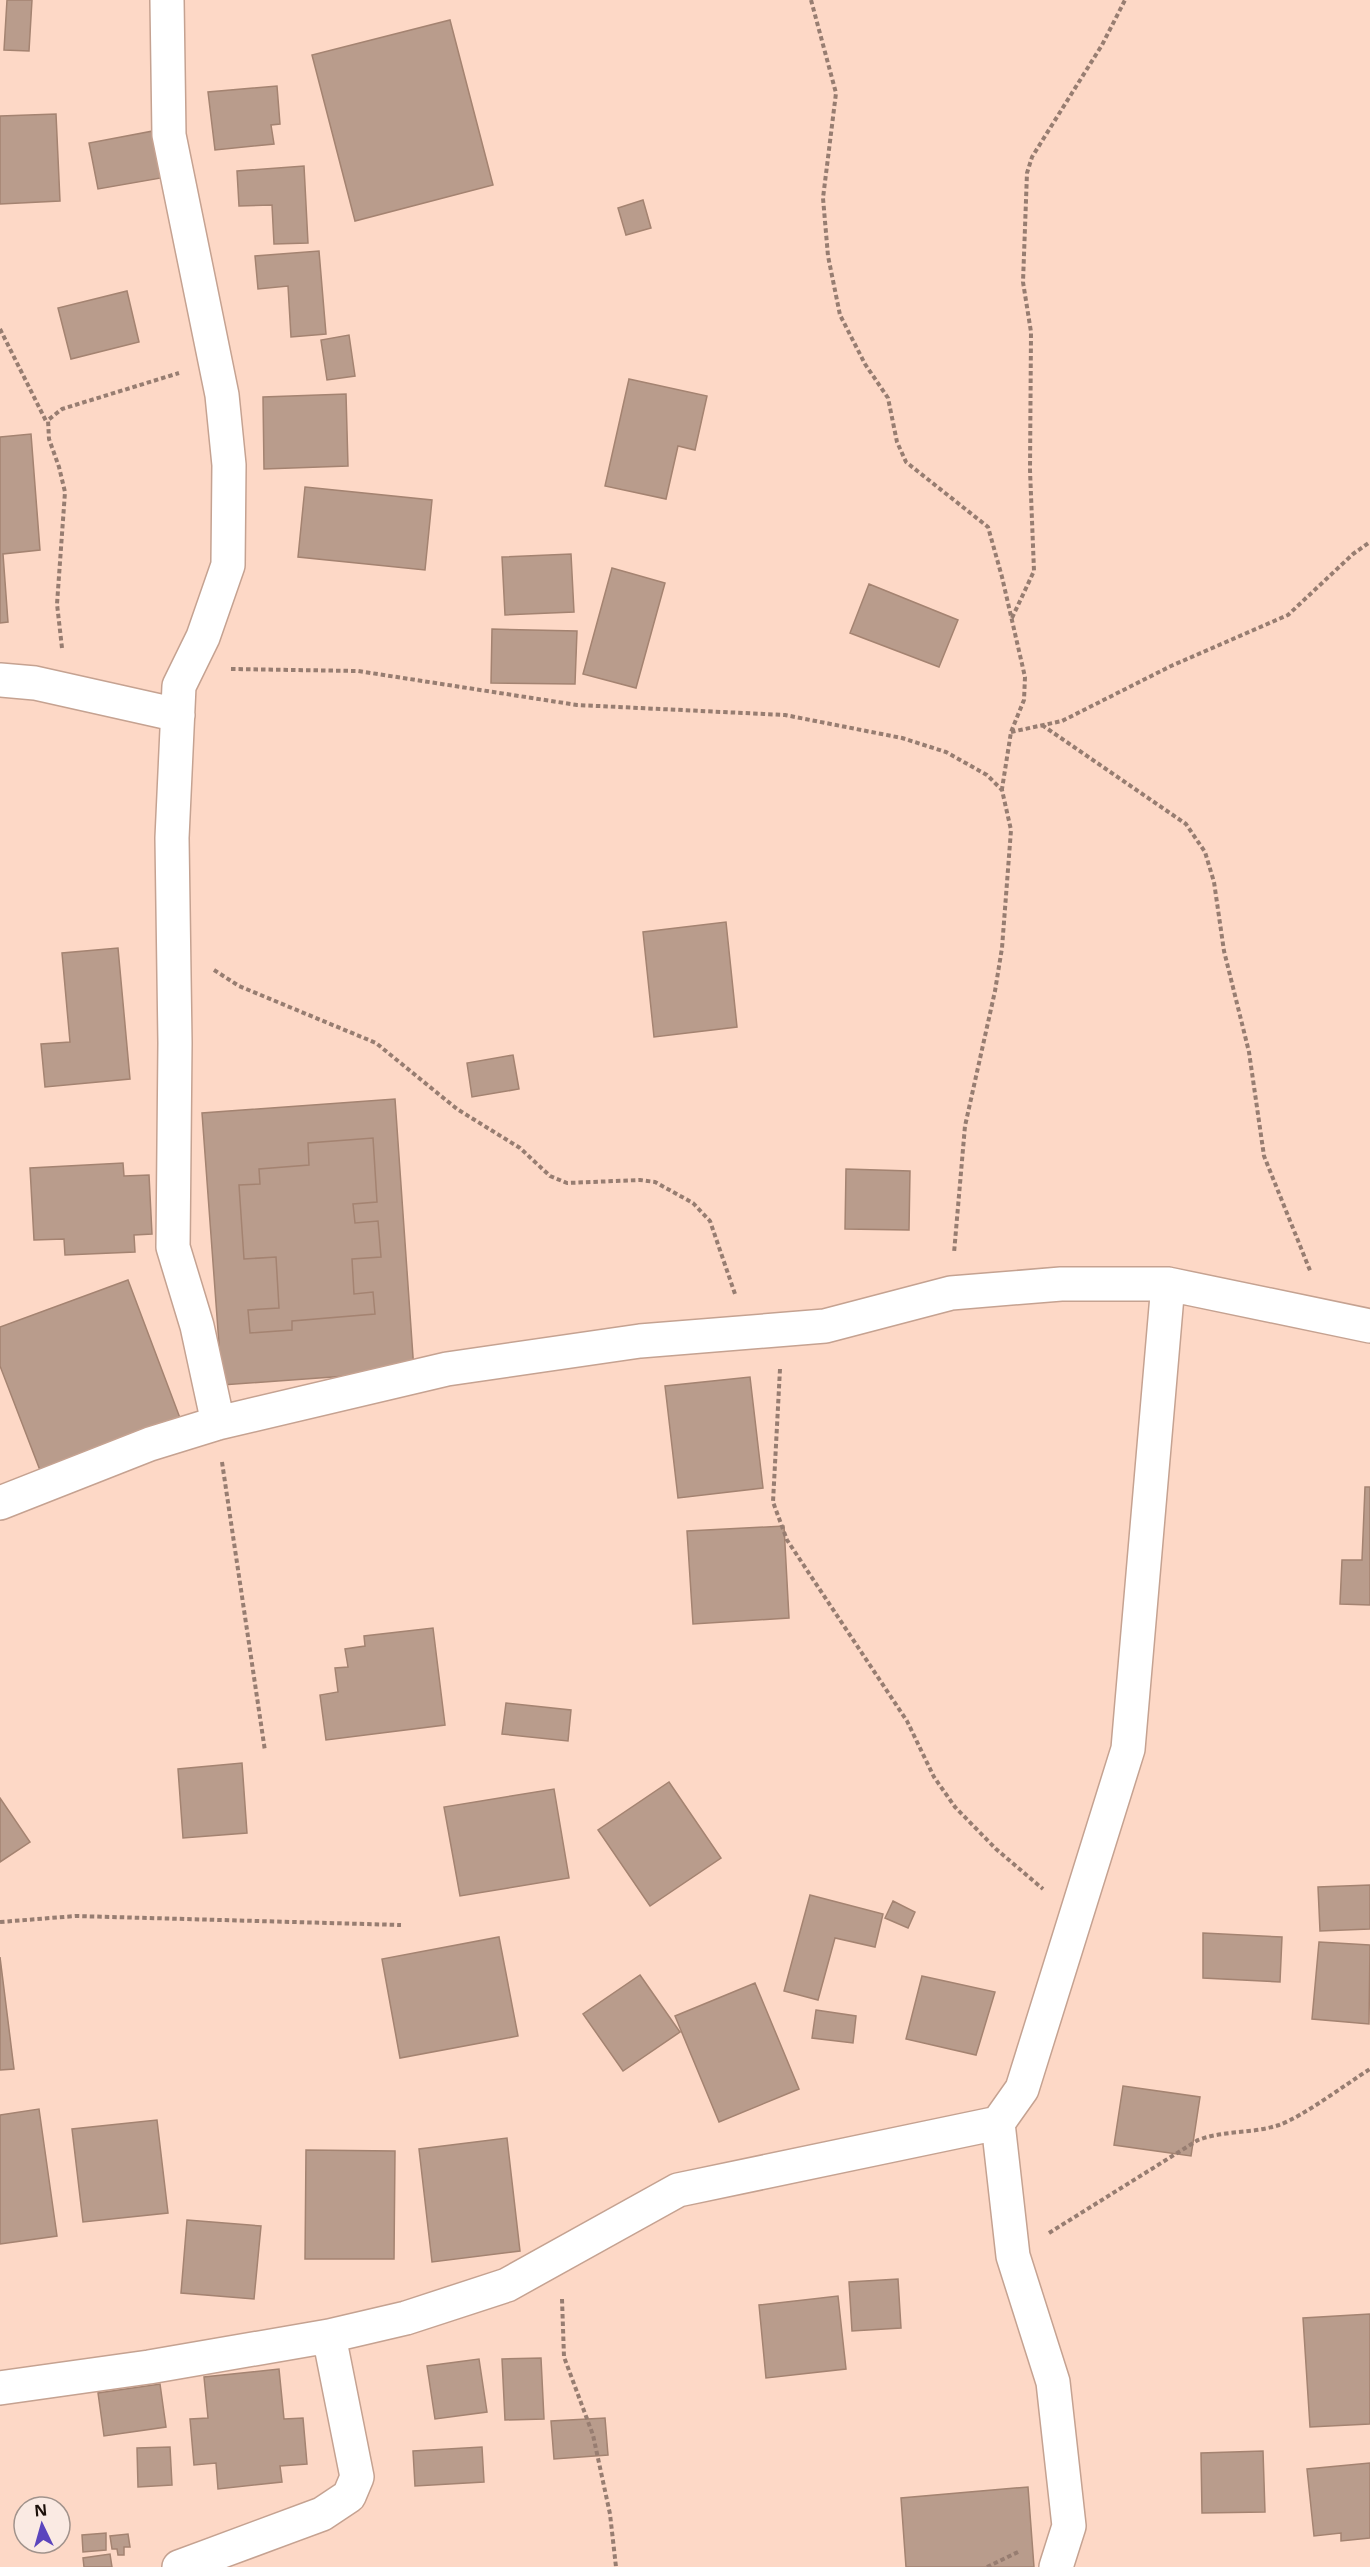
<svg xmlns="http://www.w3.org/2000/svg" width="1370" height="2567" font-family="'Open Sans',sans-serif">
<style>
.building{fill:#b99c8c;stroke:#a48371;stroke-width:1.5;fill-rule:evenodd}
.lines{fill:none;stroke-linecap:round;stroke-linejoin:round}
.street-casing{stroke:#c5a291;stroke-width:36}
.path{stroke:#977d71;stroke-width:4;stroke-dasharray:4.5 3;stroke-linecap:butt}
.street{stroke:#fff;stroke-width:33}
</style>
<rect width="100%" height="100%" fill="#fdd8c6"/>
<path class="building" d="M7,0H32L29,51L4,50Z
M450,20L493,185L355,221L312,55Z
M277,86L280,124L271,125L274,144L215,150L208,92Z
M56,114L60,201L0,204V116Z
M153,131L161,178L98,189L89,143Z
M304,166L308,243L274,244L272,205L239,206L237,171Z
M643,200L651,228L626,235L618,208Z
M319,251L326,334L291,337L288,286L258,289L255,256Z
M127,291L139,342L71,359L58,308Z
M349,335L355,376L327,380L321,340Z
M629,379L707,396L695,450L678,446L666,499L605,486Z
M346,394L348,466L264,469L263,397Z
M31,434L40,550L3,554L8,622L0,623V437Z
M305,487L432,500L425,570L298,557Z
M571,554L574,612L505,615L502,557Z
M612,568L665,583L636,688L583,674Z
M869,584L958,620L939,667L850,633Z
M492,629L577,631L575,684L491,683Z
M726,922L737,1027L654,1037L643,932Z
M118,948L130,1079L45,1087L41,1044L70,1042L62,953Z
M513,1055L519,1089L472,1097L467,1063Z
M395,1099L414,1371L222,1385L202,1113ZM373,1138L377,1202L353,1204L355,1223L378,1221L381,1257L352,1259L354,1294L373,1292L375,1314L292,1321V1330L250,1333L248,1310L279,1308L276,1257L244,1259L239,1185L260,1184L259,1169L309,1165L308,1143Z
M373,1138L377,1202L353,1204L355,1223L378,1221L381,1257L352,1259L354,1294L373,1292L375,1314L292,1321V1330L250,1333L248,1310L279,1308L276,1257L244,1259L239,1185L260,1184L259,1169L309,1165L308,1143Z
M123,1163L124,1176L149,1175L152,1234L134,1235L135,1252L65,1255L64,1239L34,1240L30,1168Z
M846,1169L910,1171L909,1230L845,1229Z
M128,1280L183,1426L43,1478L0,1366V1327Z
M750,1377L763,1488L678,1498L665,1386Z
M1365,1487H1370V1605L1340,1604L1342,1560H1362Z
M784,1526L789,1618L693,1624L687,1531Z
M433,1628L445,1725L326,1740L320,1695L338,1692L335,1668L348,1667L345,1649L365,1646L364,1636Z
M506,1703L571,1710L568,1741L502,1734Z
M242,1763L247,1833L183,1838L178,1769Z
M669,1782L721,1858L650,1906L598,1830Z
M554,1789L569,1878L460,1896L444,1807Z
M0,1798L30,1842L0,1862Z
M1370,1885V1929L1320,1931L1318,1887Z
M810,1895L883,1914L875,1947L835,1938L818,2000L784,1991Z
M893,1901L915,1912L908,1928L885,1918Z
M1203,1933L1282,1937L1280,1982L1203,1978Z
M499,1937L518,2036L400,2058L382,1959Z
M1319,1942L1370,1945L1369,2024L1312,2019Z
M0,1957L14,2069L0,2070Z
M640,1975L680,2032L623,2071L583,2014Z
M922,1976L995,1992L976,2055L906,2039Z
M755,1983L799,2089L719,2122L675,2016Z
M816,2010L856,2016L853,2043L812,2038Z
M1123,2086L1200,2097L1191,2156L1114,2145Z
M39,2109L57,2236L0,2244V2115Z
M157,2120L168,2213L83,2222L72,2129Z
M507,2138L520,2251L432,2262L419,2149Z
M306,2150L395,2151L394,2259H305Z
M187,2220L261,2226L254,2299L181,2293Z
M898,2279L901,2328L852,2331L849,2282Z
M838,2296L846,2369L766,2378L759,2305Z
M1370,2314V2424L1310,2427L1303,2318Z
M541,2358L544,2419L505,2420L502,2359Z
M479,2359L487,2412L435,2419L427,2366Z
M279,2369L284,2419L303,2418L307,2464L280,2466L282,2482L218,2489L216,2463L194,2465L190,2419L208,2418L204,2377Z
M160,2384L166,2427L104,2436L98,2393Z
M605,2418L608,2455L554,2459L551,2421Z
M170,2447L172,2485L138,2487L137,2448Z
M482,2447L484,2482L415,2486L413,2451Z
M1263,2451L1265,2512L1202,2513L1201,2453Z
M1370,2463V2538L1341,2541V2533L1314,2536L1307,2469Z
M1028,2487L1034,2567H906L901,2498Z
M106,2533V2550L83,2552L82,2535Z
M128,2534L130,2547H124V2555H118L117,2549H112L110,2536Z
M110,2554L112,2567H84L83,2558Z"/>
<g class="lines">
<defs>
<path id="street" d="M167,0L169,135L222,395L229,465L228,565L203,637L179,686L172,838L175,1043L173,1247L197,1326L218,1423
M0,680L35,683L178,715
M0,1503L150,1444L218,1423L447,1369L640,1341L825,1326L951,1293L1061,1284H1168L1370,1326
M0,2388L149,2367L329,2336L406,2318L507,2285L678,2190L998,2123
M179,2567L322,2514L349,2496L357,2477L329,2336
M1056,2567L1069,2526L1053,2382L1013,2256L998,2123L1022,2089L1128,1749L1168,1284"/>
</defs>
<use href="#street" class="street-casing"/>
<path class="path" d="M811,0L836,93L823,198L828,256L840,315L865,364L888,398L897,442L906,462L988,527L1002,577L1025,677L1024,700L1011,732L1002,789
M0,329L47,423
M1012,618L1034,571L1030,470L1031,332L1023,282L1027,173L1032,157L1102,45L1125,0
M62,648L57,604L65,492L59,467L49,439L48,420L62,409L179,373
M231,669L358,671L577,705L785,715L902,738L946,752L987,775L1002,790L1011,830L1002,948L995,991L965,1126L954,1253
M1042,725L1186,824L1205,852L1214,882L1224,951L1249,1052L1264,1156L1311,1273
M1011,732L1062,721L1171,666L1288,615L1353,554L1370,542
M214,970L239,986L376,1043L457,1109L520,1148L550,1176L567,1183L640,1180L655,1182L693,1203L710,1221L735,1294
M780,1369L773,1502L787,1540L907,1721L934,1777L955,1807L996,1849L1043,1889
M222,1462L265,1751
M0,1922L76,1916L401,1925
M1049,2233L1198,2140C1224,2130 1252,2134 1279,2125C1304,2116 1346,2084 1370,2069
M562,2299L564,2357L593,2435L610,2514L616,2567
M987,2567L1020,2551"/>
<use href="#street" class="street"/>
</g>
<g transform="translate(42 2525) rotate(355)"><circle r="28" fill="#faeae3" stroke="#a1938c" stroke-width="1.5"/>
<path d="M0-4.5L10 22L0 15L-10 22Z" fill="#5b45bd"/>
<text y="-9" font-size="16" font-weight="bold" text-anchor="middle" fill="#1c100a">N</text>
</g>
</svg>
